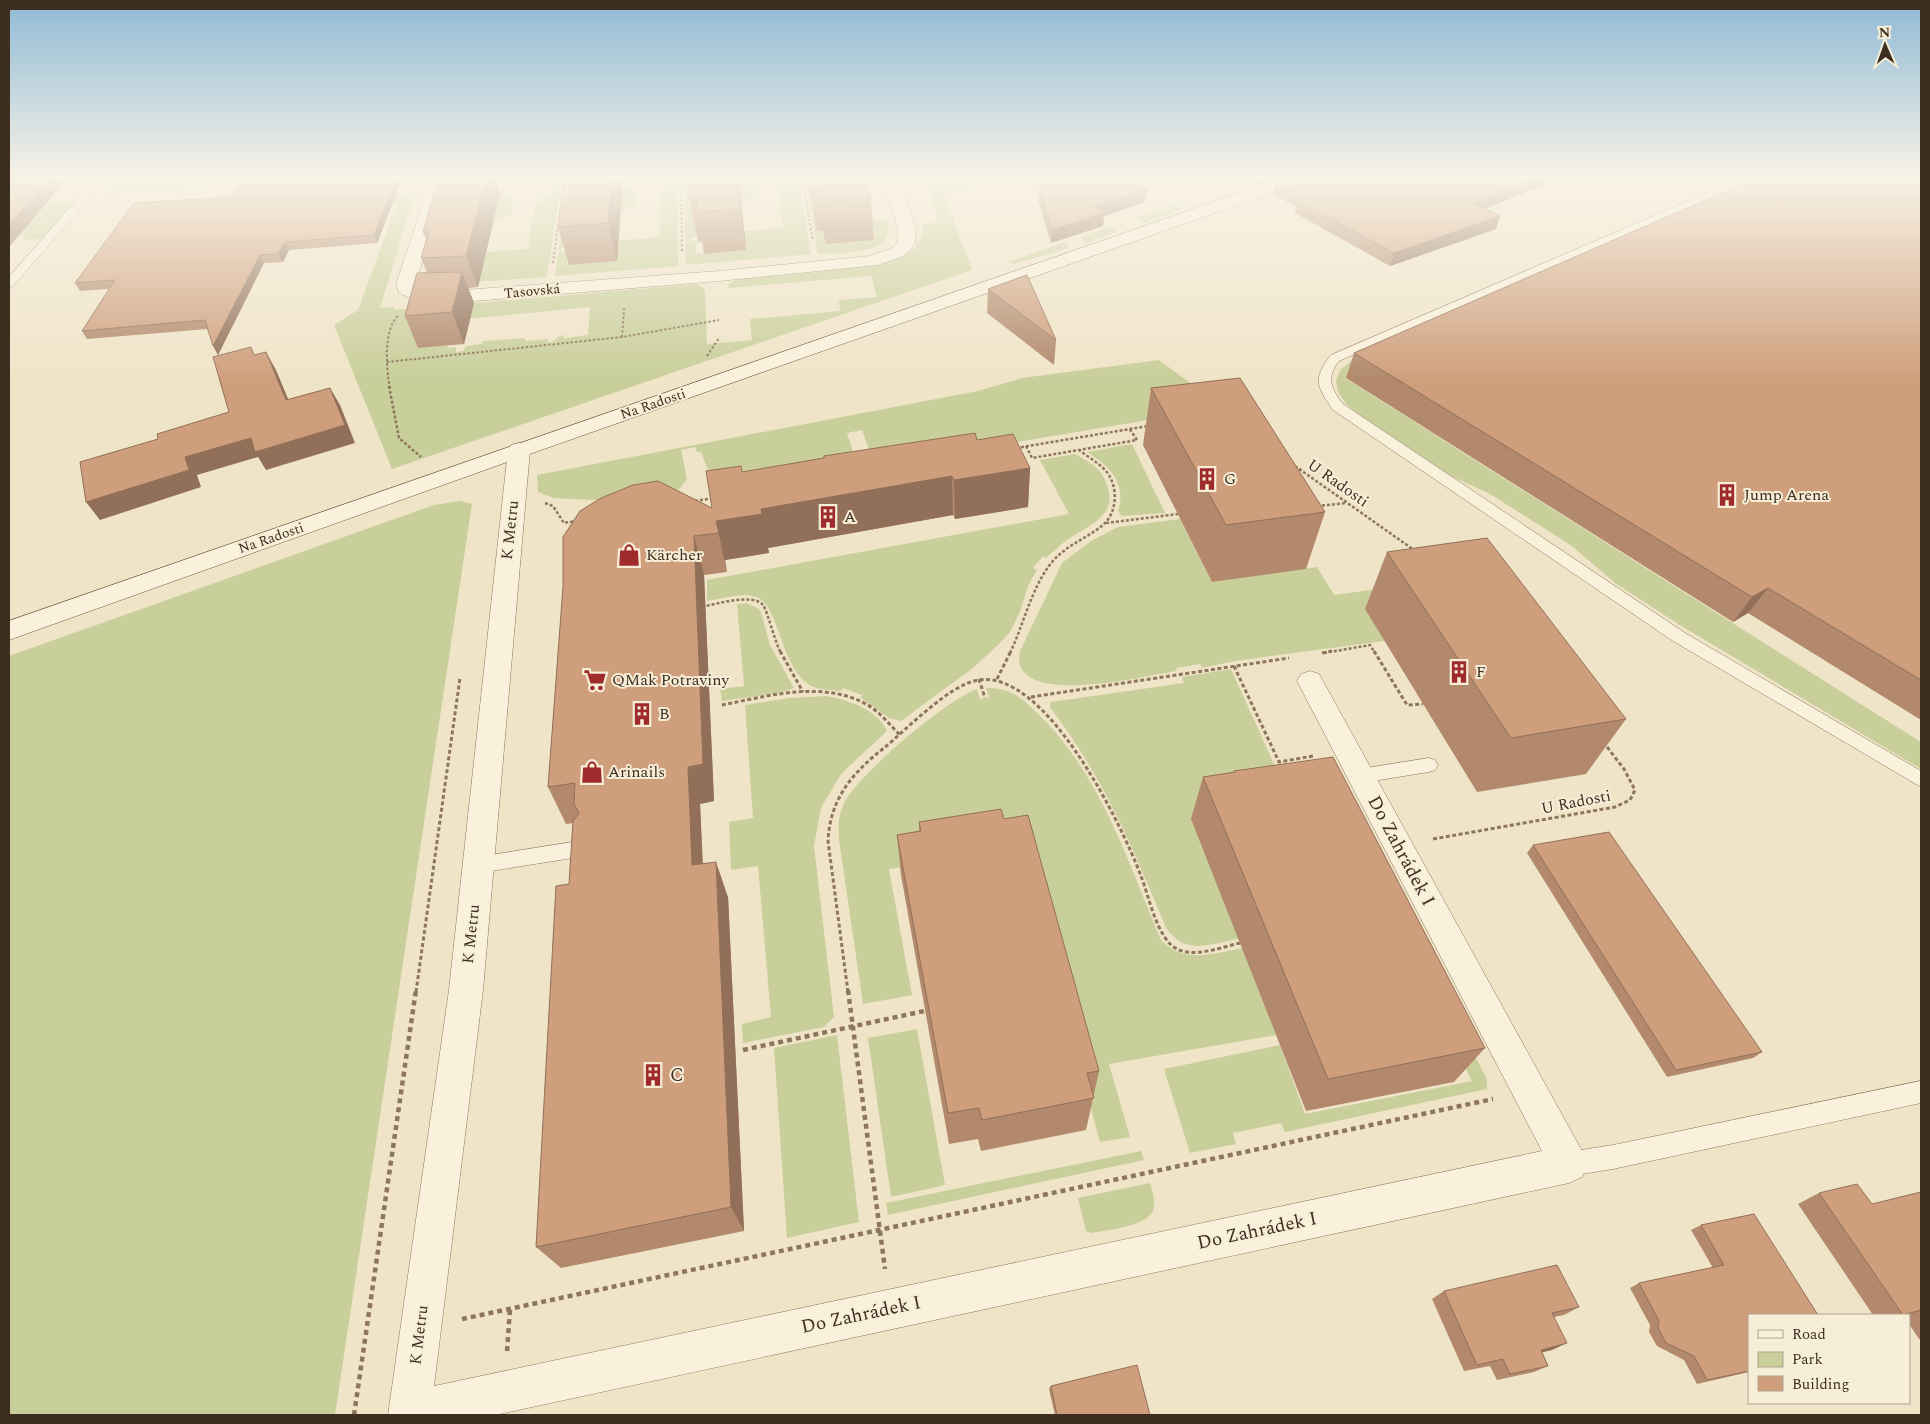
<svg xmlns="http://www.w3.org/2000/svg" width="1930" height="1424" font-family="Spectral,serif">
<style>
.green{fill:#c9cf9b;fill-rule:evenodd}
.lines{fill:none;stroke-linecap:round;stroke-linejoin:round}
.lane-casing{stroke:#8d765c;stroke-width:1}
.street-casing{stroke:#8d765c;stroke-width:1}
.secondary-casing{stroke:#6f573f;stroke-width:1}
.path-far3{stroke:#8d765c;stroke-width:2;stroke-dasharray:2.5 2;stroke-linecap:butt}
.path-far2{stroke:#8d765c;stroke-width:2.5;stroke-dasharray:3 2;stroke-linecap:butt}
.path-far1{stroke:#8d765c;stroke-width:3;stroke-dasharray:4 2.5;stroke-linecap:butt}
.path{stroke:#8d765c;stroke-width:4.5;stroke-dasharray:5 4;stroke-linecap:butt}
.lane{fill:#faf1dc;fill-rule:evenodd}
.street{fill:#faf1dc;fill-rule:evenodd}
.secondary{fill:#faf1dc;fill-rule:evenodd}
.wall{fill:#b2896c}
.shaded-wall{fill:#916f58}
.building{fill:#cf9f7d;stroke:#916f58}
.labels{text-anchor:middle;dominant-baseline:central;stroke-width:4;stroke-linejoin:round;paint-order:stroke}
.far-street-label{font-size:14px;fill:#3d2e20;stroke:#f7eed8}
.poi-label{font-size:16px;fill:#3d2e20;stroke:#f7eed8;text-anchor:start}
.street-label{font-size:16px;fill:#3d2e20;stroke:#f7eed8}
.near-street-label{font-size:19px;fill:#3d2e20;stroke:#f7eed8}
.near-poi-label{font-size:19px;fill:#3d2e20;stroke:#f7eed8;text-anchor:start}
</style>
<rect width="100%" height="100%" fill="#f0e4c8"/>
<path class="green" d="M118,179H211L206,186L108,193Z
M707,179H746L756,186L757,196L746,201L689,202V205H697L698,235L696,237L690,238V241H702V243L696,244V254L745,250L743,231L783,228L777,183L781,179H798L811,254L686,265L684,182Z
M806,179L870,220H887C898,257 842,252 818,254Z
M954,179H1011L943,193L972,270L392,469L334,325L358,310L397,204L348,208L358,185L402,192L413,200L380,308L395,307L394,310L696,284L704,288L705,293L707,344L752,340L750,319L840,311L839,300L877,297L871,276L728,288L729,284L739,278L873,265L894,260L915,248L922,236L923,225L938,222L926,183L955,181ZM590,307L588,335L564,338L563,335C557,336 555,342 548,343V339L525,341V338L483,341L482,344L466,346L463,351L456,352V347L448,348V345L417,348L424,323Z
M674,182L677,184L678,266L555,276L567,190L626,186L637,192L638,204L631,208L620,210L569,247L561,248V252L571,251L568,254L567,265L616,260L618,241L659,237L661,192Z
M556,189L560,192L547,277L443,284L426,276V263L485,252L528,249C532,224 529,200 556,189Z
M507,195L514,202L512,214L493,221L497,203L467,198Z
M77,201L45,238L21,241L26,236L9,237V218L35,205Z
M1177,205L1182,210L1144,223L1136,218Z
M1109,227L1118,231L1088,243L1079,238Z
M1065,242L1069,248L1014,264L1009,262Z
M1489,314L1345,378L1921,742V769L1683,627L1615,583L1572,546L1490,494L1449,475L1366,420L1346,404L1338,392L1336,381L1340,370L1357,356Z
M1159,360L1238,418L1196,412L875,466L862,430L847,433L854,455L711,493L708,470L701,452H697L695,447L681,450L687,479L671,500L653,503L554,498L538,492L537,475L978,391L1022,378Z
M1132,444L1165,513L1122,516L1118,511C1127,483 1109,466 1087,452Z
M1075,454C1091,463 1103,469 1108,488C1117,517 1086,527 1067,540C1060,545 1053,552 1046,558L1043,556L1033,568L1037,570L1028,586L1020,612L1010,632L998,645L973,668L901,721L889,718L861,698L862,695L843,688L841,691C831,690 819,690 811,686C780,669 780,605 756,597C742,592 722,599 707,601V580L1069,514L1040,460Z
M460,501L472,504L335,1415H9V656L434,505Z
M1180,519L1212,582L1317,567L1334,595L1442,580L1384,641L1235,661L1202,668L1200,664L1176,668L1177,671C1148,675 1007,711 1020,651L1062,563L1091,541L1118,527Z
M746,603L758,608L761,612L770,645L794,688L779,693L722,701L720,689L744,686L737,604Z
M1231,669L1275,766L1238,939C1209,944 1185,956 1166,928C1132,845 1104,779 1050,707L1051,702L1184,683L1182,677Z
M986,688C995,688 1003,689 1012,693C1022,698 1031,707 1038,714C1100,773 1128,862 1161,940C1185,964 1211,954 1242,948L1276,1035L1109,1064L1130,1137L1100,1142L1060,997L921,864L889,869L912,995L863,1004L839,840C838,827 838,816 844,803C859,774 946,700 977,689L980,699L989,698Z
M826,696C848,700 877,709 887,731L841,774L821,808L814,846L834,1017L824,1027L743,1043L742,1024L771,1017L758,866L731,870L729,822L753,818L745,705L790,698Z
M1405,924L1487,1079V1089L1285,1132L1281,1123L1233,1133L1236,1144L1190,1153L1164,1069L1280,1045L1305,1114L1472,1081L1395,927Z
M917,1029L945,1185L891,1197L868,1038Z
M837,1035L859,1222L787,1238L774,1048Z
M1141,1151L1144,1160L888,1215L886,1203Z
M1150,1183C1152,1190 1155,1199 1154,1207C1152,1226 1108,1230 1092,1233L1086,1231L1078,1198Z"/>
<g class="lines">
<defs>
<path id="lane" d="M95,179H106L13,286L9,287V277Z
M1739,179H1754L1339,361C1326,377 1331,389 1343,404L1685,633L1921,771V787L1673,641L1333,410C1317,387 1312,379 1331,355Z
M1429,758L1435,760L1438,765L1435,770L1429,772L1360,783L1354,781L1351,776L1354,771L1360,769Z
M585,840L592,842L595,848L592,854L585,856L478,873L471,871L468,865L471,859L478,857Z
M1921,1081V1103L1613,1169L1569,1176L1561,1172L1557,1164L1561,1156L1569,1152L1613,1145Z"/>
<path id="street" d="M522,179H599L591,184L441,195L415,286L438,292L719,271L870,256L892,248L897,243L898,230L884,179H900L916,230L915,244L904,256L878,265L719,281L438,304L415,300L399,293L396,284L428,188Z
M519,443L527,445L530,450L483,990L434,1386L1542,1151L1297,681L1301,674L1310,671L1319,674L1582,1151L1588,1164L1582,1177L1569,1183L495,1415H388L449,990L508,450L511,445Z"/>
<path id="secondary" d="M1280,179H1305L1303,182L527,455L9,640V621Z"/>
</defs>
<use href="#lane" class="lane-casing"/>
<use href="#street" class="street-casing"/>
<use href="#secondary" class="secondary-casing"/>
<path class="path-far3" d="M802,179L813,240
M681,181L682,253
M553,263L558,225
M622,337L624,308
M707,356L719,338
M387,362L622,337L719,320
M390,388C386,369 383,328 399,315"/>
<path class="path-far2" d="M389,386L399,438L421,457
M1026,446L1032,458L1137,440L1129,428
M1016,448L1148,426
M1295,466L1414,550
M695,501L714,498
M545,503L553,506L564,523L576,521
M1317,506L1346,503
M1106,523L1178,514
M702,607C715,604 754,593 763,605C768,612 774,640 781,653
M1010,653C1024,624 1031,588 1052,562C1066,545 1088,538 1104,524C1118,511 1118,485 1106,471C1099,463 1088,457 1079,450
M1324,653L1370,645L1375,653"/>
<path class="path-far1" d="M780,651L803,692
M1374,651L1407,705L1423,704
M1322,653L1332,651
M1234,666L1279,762L1313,756
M979,679L985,698
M997,679L1011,651
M1031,697L1289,658
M722,705C768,696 822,680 866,704C879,711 889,724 900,735
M1433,839L1615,807L1630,800L1635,790L1624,769L1604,743
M416,992L460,678
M848,992L828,841C830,799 852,773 884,748C907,729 949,685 978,680C1046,669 1121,823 1141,876C1149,896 1157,939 1177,949C1195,958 1222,947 1240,943"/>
<path class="path" d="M848,990L885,1269
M743,1050L929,1010
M462,1319L1493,1099
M507,1351L510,1309
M354,1415L416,990"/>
<use href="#lane" class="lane"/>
<use href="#street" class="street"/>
<use href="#secondary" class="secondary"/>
</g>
<path class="wall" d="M402,179L377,243L289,250L283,262L264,263L218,355L207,329L87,339L82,331L109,289L80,291L75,283L232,197Z
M438,179H498L495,180L500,193L478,287L468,288L474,303L464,344L418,348L405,316L427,273L421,258L426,240L423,232Z
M564,179H623L617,261L569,265L558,227Z
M689,179H739L746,250L704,254L702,241H698L690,200Z
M805,179H866L871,198L874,240L826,244L823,231H817L811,196Z
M1246,179H1273L1257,185Z
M1284,179H1558L1485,209L1500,216L1496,229L1390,266L1295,213L1296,207L1273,194L1276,182Z
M1921,179V720L1748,613L1733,622L1346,378L1354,353Z
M1039,187L1145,202L1104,216L1103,226L1051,243L1038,200Z
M988,289L1056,340L1054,365L987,313Z
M1151,388L1325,512L1306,569L1212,582L1143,445Z
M977,440L1030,468L1028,507L955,519L953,515L768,548L769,553L725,560L727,572L704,575L714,801L700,804L703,864L728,897L744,1231L561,1268L536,1247L569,884L573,823L566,824L548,787L563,587L712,508L742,472Z
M1387,552L1626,719L1586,774L1477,792L1365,609Z
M1234,771L1485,1048L1454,1082L1306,1111L1191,819L1203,777L1234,773Z
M1004,819L1099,1071L1086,1130L981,1151L978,1139L949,1144L901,875L897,835L919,831V822Z
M1533,845L1762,1052L1753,1058L1667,1077L1527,853Z
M1921,1192V1339H1919L1909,1324V1315H1873L1798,1204L1819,1193L1872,1204Z
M1754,1214L1749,1315V1372L1697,1384L1684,1360L1657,1346L1649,1332L1650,1325L1630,1288L1639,1283L1713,1268L1691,1230L1701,1225Z
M1444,1291L1579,1307L1564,1315L1554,1317L1552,1350L1542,1352L1548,1366L1534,1372L1497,1380L1490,1366L1464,1371L1432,1299Z
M1051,1386L1150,1415H1055L1049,1389Z"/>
<path class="shaded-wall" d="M49,179H67L9,247V225Z
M396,179H402L377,243L374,235Z
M454,179H498L495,180L500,193L478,287L466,256Z
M611,179H623L617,261L608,223Z
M737,179H739L746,250L740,209Z
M1258,179H1273L1257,185Z
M1532,179H1558L1469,215L1473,203Z
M1147,189L1145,202L1104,216L1103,226L1051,243L1052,230L1095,206Z
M1500,216L1496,229L1390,266L1394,253Z
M285,242L289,250L283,262L278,254Z
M260,255L264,263L218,355L213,346Z
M462,272L474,303L464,344L452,312Z
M266,352L276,370L296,418L286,400Z
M330,388L340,405L355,443L266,470L258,457L197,475L201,487L100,520L86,502L185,457Z
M1030,468L1028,507L955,519L954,480Z
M952,476L953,515L768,548L769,553L725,560L727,572L716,521L761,509Z
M694,536L704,575L714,801L700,804L704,900L692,865L688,767Z
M1768,588L1748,613L1733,622L1752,597Z
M716,862L728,897L744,1231L731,1207Z
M1567,1343L1552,1350L1526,1356L1541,1350Z"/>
<path class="building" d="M9,179H49L9,225Z
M245,179H396L374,235L285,242L278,254L260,255L213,346L205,320L82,331L115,280L75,283L134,203L232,197L241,180Z
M438,179H486L466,256L421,258L429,232H423Z
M564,179H611L608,223L558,227Z
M689,179H737L740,209L696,212L697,199L690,200Z
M811,179H866L871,198L822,202L819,190H813Z
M1063,179H1130L1147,189L1095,206L1105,213L1052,230L1039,187Z
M1284,179H1532L1473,203L1500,216L1394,253L1298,201L1305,198L1276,182Z
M1754,179H1921V680L1768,588L1752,597L1354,353Z
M462,272L452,312L405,316L417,273Z
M1027,275L1056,340L988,289Z
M251,347L254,355L266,352L286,400L330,388L345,425L255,452L251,438L185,457L189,470L86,502L80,462L158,439L157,434L229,412L213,357Z
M1240,378L1325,512L1226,525L1151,388Z
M975,433L977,440L1013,434L1030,468L954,480L952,476L761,509L762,514L716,521L719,533L694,536L703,764L688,767L692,865L716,862L731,1207L536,1247L556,886L569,884L573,821L579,813L574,804L575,783L548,787L563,587V537L580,511L601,498L633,485L658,481L712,508L706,471L741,466L742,472L824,458V456Z
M1487,538L1626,719L1511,738L1387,552Z
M1333,757L1485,1048L1328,1079L1203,777L1235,772L1234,771Z
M1001,809L1004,819L1028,815L1099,1071L1087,1073L1094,1098L982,1120L979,1108L948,1113L897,835L921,831L919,822Z
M1609,832L1762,1052L1676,1070L1533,845Z
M1857,1184L1872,1204L1921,1192V1310L1903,1315L1819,1193Z
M1754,1214L1818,1315H1749V1371L1707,1380L1694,1356L1666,1343L1658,1328L1659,1321L1639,1283L1724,1265L1701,1225Z
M1557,1265L1579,1307L1552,1313L1567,1343L1541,1350L1548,1366L1510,1374L1503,1359L1477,1365L1444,1291Z
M1137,1365L1150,1415H1057L1051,1386Z"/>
<linearGradient id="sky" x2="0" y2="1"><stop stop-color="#8fbad6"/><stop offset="0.47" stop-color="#f8f3e6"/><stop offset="1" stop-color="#f8f3e6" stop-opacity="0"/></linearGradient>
<rect width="1930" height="379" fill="url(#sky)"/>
<defs>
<symbol id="building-bare" viewBox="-9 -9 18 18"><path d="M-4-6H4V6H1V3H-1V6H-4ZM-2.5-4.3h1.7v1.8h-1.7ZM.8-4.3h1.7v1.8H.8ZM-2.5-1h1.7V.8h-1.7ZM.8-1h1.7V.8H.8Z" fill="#9e2a2b" stroke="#f7eed8" stroke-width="2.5" paint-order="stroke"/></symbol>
<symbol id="shop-bare" viewBox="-9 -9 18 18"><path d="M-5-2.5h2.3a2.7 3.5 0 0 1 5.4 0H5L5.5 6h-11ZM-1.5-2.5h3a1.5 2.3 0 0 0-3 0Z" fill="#9e2a2b" stroke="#f7eed8" stroke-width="2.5" paint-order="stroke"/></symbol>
<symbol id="supermarket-bare" viewBox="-9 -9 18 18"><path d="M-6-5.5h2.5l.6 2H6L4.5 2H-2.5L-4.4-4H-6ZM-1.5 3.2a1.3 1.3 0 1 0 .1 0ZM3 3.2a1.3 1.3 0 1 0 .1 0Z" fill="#9e2a2b" stroke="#f7eed8" stroke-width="2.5" paint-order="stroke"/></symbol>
</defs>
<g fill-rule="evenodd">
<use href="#building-bare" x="1191" y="463" width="32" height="32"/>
<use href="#building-bare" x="1711" y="479" width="32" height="32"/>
<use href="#building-bare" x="812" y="501" width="32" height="32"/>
<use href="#shop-bare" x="613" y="539" width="32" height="32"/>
<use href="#building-bare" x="1443" y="656" width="32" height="32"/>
<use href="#supermarket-bare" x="579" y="664" width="32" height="32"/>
<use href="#building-bare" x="626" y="698" width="32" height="32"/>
<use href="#shop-bare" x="576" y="756" width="32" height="32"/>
<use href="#building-bare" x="637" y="1059" width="32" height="32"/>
</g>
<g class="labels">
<g class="far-street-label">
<text transform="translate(532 291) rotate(-5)">Tasovská</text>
<text transform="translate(653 404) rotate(-19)">Na Radosti</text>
<text transform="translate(271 538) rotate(-19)">Na Radosti</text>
</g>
<g class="poi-label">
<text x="1224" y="479">G</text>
<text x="1744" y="495">Jump Arena</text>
<text x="844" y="517">A</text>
<text x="646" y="555">Kärcher</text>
<text x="1476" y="672">F</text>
<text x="612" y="680">QMak Potraviny</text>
<text x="659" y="714">B</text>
<text x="608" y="772">Arinails</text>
</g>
<g class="street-label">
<text transform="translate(1338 483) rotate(35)">U Radosti</text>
<text transform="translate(510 530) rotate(-84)">K Metru</text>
<text transform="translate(1576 802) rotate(-11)">U Radosti</text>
<text transform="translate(471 934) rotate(-84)">K Metru</text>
<text transform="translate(419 1335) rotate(-83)">K Metru</text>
</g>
<g class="near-street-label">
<text transform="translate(1401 851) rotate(62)">Do Zahrádek I</text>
<text transform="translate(1257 1231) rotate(-12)">Do Zahrádek I</text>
<text transform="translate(861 1315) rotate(-12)">Do Zahrádek I</text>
</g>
<g class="near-poi-label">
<text x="670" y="1075">C</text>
</g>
</g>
<rect width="1930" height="1424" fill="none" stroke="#3d2e20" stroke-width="20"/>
<rect x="1748" y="1314" width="162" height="90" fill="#f7eed8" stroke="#ada18e"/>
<rect x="1758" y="1330" width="25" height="8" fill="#faf1dc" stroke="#ada18e"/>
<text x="1792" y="1339" font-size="15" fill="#3d2e20">Road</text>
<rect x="1758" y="1352" width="25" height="15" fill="#c9cf9b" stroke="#ada18e"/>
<text x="1792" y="1364" font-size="15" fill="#3d2e20">Park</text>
<rect x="1758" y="1376" width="25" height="15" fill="#cf9f7d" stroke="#ada18e"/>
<text x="1792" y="1389" font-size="15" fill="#3d2e20">Building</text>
<g transform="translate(1885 45) rotate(358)" stroke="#f7eed8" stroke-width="4" paint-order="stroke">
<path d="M0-4L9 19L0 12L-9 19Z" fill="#3d2e20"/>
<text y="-8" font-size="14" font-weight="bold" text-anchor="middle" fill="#3d2e20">N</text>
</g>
</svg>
